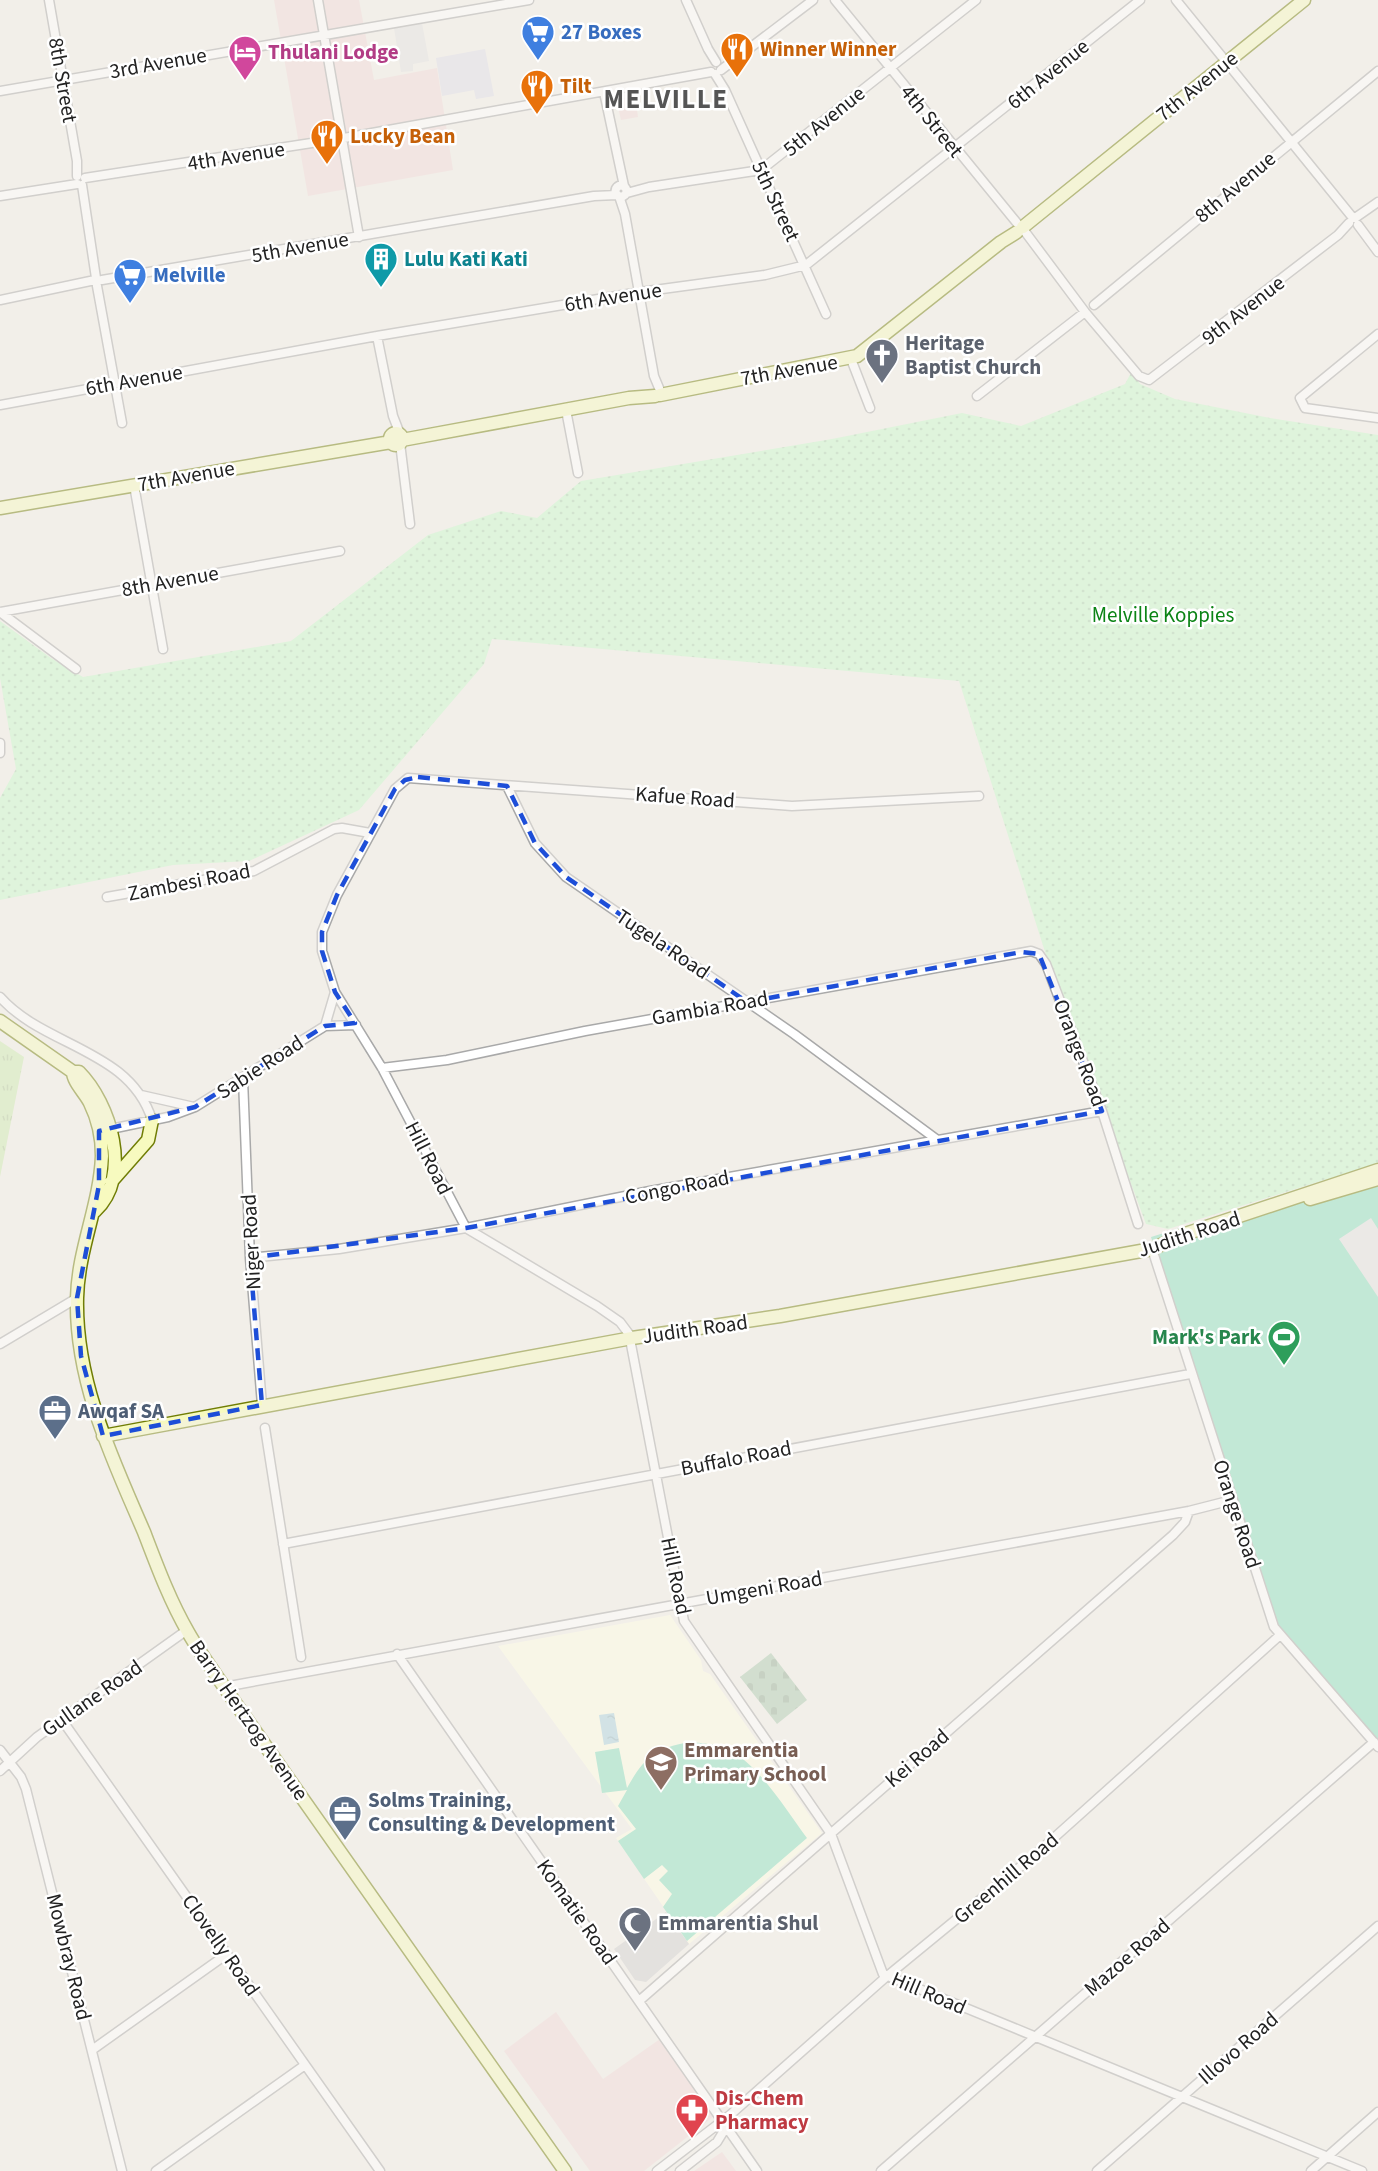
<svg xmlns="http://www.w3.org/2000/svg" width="1378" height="2171" font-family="'Source Sans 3',sans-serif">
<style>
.commercial{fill:#f2dad9}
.education{fill:#ffffe5}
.religious{fill:#d0d0d0}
.grass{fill:url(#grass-tufts)}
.cemetery{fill:url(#cemetery-stones)}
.park{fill:url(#park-dots)}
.pitch{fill:#88e0be}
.parking{fill:#e2e2e2}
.plaza{fill:#dddde8}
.water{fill:url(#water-ripples)}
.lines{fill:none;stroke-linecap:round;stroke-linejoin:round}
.street-casing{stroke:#a9a9a9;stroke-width:11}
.secondary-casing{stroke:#707d05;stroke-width:15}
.street{stroke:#fff;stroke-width:8}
.secondary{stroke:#f7fabf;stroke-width:12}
.marked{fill:none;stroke:#1d4ed8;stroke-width:4.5;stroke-dasharray:12 8;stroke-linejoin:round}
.labels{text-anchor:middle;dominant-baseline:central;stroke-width:5;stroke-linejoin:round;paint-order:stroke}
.shop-label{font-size:21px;font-weight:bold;fill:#366cbe;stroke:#fff;text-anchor:start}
.food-label{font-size:21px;font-weight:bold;fill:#c56008;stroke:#fff;text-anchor:start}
.hotel-label{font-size:21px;font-weight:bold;fill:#b23c85;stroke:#fff;text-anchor:start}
.street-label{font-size:21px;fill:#222;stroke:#fff}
.culture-label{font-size:21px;font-weight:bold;fill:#0d838f;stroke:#fff;text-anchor:start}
.worship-label{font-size:21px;font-weight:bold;fill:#5b616d;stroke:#fff;text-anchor:start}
.park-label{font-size:21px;fill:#0c8416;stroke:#fff}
.leisure-label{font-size:21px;font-weight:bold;fill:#27864d;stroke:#fff;text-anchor:end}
.service-label{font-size:21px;font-weight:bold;fill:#4e5e75;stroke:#fff;text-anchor:start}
.education-label{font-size:21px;font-weight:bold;fill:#785e54;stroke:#fff;text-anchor:start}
.health-label{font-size:21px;font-weight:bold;fill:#be3a42;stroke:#fff;text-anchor:start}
.district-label{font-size:27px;font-weight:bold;letter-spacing:1.5px;fill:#555;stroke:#fff}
</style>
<defs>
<pattern id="grass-tufts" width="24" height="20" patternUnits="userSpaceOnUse" patternTransform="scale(1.5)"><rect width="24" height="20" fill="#cdebb0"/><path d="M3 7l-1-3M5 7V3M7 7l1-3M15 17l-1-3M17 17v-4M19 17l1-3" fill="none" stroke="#b0c997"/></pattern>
<pattern id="cemetery-stones" width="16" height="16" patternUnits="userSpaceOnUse" patternTransform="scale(1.5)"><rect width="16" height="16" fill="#aacbaf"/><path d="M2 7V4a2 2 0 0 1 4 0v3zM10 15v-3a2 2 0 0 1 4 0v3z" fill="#92ae96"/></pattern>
<pattern id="park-dots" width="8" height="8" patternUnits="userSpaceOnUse" patternTransform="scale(1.5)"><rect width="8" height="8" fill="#c8facc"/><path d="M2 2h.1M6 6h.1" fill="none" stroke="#acd6af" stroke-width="1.8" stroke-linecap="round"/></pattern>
<pattern id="water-ripples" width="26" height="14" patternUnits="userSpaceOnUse" patternTransform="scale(1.5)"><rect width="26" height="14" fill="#aad3df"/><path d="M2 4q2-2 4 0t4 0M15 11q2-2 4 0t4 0" fill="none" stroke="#92b5bf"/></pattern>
</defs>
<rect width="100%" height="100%" fill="#f2efe9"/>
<path class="commercial" d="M274,0H359L374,80L437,68L453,170L308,196Z
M635,96L638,117L621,120L616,99Z
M556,2012L603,2079L660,2039L714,2116L644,2171H590L504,2051Z
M722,2152L736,2171H694Z"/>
<path class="education" d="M670,1615L701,1660L703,1671L710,1674L822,1833L689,1944L616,1838L632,1829L498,1646Z"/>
<path class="religious" d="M666,1912L689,1944L646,1982L635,1980L614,1949Z"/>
<path class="grass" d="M0,1041L24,1057L0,1177Z"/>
<path class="cemetery" d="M771,1653L807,1700L777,1724L740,1677Z"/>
<path class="park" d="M1132,371L1140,384L1175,399L1270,418L1378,435V1163L1168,1229L1146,1224L1046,955L959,681L492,639L484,664L359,810L249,861L173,865L0,900V798L16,769L0,678V621L51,658L83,677L291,641L428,535L501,511L537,518L581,481L832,439L962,413L1021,426L1125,384Z"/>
<path class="pitch" d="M1378,1166V1744L1278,1626L1230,1495L1151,1237Z
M689,1742C701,1743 715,1744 726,1748C758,1763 786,1810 807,1838L687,1941L663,1907L672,1894L659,1880L668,1871L662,1865L644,1879L618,1841L636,1829L618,1806L627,1790L602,1793L595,1752L619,1748L627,1788C644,1758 653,1749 689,1742Z"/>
<path class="parking" d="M422,23L429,61L413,64V71L401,72L394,28Z
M1371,1218L1378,1229V1297L1339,1239Z"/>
<path class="plaza" d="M485,49L494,96L476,99L474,90L442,96L436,58Z"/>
<path class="water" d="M614,1713L619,1742L604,1745L599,1715Z"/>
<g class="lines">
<defs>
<path id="street" d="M49,0L77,161V176
M318,0L359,237
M686,0L708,49L716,62
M835,0L1017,223
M1176,0L1353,218
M721,70L813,0
M715,74L725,90L826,314
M0,91L529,0
M604,92L624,186
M85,178L344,138L711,72
M82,185L96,278
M615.5 191a5.5 5.5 0 1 1 11 0a5.5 5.5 0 1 1-11 0Z
M627,193L649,187L761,170L976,0
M0,196L77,184
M619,196L625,214L654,376L659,388
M1355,218L1378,202
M1358,225L1378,252
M1023,229L1085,312L1139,376L1149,380L1338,235L1349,223
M102,280L594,196L617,195
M97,286L122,423
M0,300L95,280
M1094,305L1378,71
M1378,334L1300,398L1305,408L1378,418
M377,336L393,416L400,434
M851,359L870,408
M977,396L1085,312
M0,405L377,336L640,292L765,275L806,265L1140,0
M566,410L578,473
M400,443L410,524
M134,485L163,649
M0,612L340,551
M0,612L76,669
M0,743V753
M507,786L535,843L566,877L794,1034L936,1139
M979,796L792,806L408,778L395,789L337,895L322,932V951L335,992L382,1068L466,1228L597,1306L620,1322L629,1334L684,1621L831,1834L883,1974L1362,2171
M107,897L254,871L334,829L342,828L370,833
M0,997C44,1047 130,1049 152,1120
M325,1026L335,992
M382,1068L447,1060L585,1031L1031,951L1039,954L1046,964L1102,1111L1138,1224
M243,1079L250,1258L262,1405
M141,1095L194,1107
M106,1130L168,1117L195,1107L325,1026L356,1025
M1152,1249L1274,1627L1378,1747
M250,1258L339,1249L466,1228L650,1191L1102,1111
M0,1344L77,1298
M265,1428L301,1657
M283,1544L1190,1374
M397,1654L757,2171
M224,1687L1189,1511L1232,1500
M62,1720L380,2171
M0,1750L21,1777L26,1789L122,2171
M0,1771L37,1737L187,1630
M639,2001L1173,1535L1185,1522L1189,1511
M92,2050L227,1954
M156,2171L305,2065
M657,2171L730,2115L886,1977L1037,1853L1279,1636
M680,2171L717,2142L728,2124
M881,2171L1374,1742
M1097,2171L1378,1926
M1311,2171L1378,2112"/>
<path id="secondary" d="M1023,227L1304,0
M660,395L857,356L1001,242L1017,232
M390 439a6 6 0 1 1 12 0a6 6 0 1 1-12 0Z
M402,440L629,398L655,396
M0,508L391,442
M0,1021L73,1072H79C110,1103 133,1176 95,1211
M73,1072C73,1082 86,1094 90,1103C98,1119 102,1138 102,1156C100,1205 78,1249 77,1298C75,1381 112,1458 144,1532C157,1566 170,1601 188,1632C202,1657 220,1680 236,1704L565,2171
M111,1182L148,1140L152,1120
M1310,1199L1378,1179
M103,1436L632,1338L780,1316L1152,1249L1185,1234L1378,1170"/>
</defs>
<use href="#street" class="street-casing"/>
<use href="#secondary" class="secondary-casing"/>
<use href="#street" class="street"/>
<use href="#secondary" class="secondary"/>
</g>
<path d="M0 0H1378V2171H0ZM418,777L507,786L535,843L566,877L747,1002L1022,952L1039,954L1102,1111L466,1228L250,1258L262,1405L103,1436L81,1356L77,1298L99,1185V1131L195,1107L325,1026L355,1023L335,992L322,951V932L337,895L395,789L405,780Z" fill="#f2efe9" fill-opacity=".55" fill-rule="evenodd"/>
<path class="marked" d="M418,777L507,786L535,843L566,877L747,1002L1022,952L1039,954L1102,1111L466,1228L250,1258L262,1405L103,1436L81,1356L77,1298L99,1185V1131L195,1107L325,1026L355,1023L335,992L322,951V932L337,895L395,789L405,780Z"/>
<defs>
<symbol id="supermarket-pin" viewBox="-11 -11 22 30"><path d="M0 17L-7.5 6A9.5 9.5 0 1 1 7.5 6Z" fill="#3f7fe0" stroke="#fff"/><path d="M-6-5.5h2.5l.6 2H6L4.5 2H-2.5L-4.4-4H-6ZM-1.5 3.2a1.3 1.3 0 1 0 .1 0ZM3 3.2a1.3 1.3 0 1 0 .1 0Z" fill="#fff"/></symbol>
<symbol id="restaurant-pin" viewBox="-11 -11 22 30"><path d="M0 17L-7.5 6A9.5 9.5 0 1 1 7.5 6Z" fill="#e8710a" stroke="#fff"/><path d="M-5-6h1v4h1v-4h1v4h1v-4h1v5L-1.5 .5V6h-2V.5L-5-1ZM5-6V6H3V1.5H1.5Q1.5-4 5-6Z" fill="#fff"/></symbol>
<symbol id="hotel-pin" viewBox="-11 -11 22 30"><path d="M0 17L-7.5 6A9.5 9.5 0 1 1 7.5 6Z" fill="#d1479c" stroke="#fff"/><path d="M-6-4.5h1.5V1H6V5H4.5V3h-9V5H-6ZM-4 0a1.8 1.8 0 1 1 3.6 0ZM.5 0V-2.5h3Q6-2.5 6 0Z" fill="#fff"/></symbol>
<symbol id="building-pin" viewBox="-11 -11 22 30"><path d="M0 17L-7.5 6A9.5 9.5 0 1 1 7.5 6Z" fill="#0f9aa8" stroke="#fff"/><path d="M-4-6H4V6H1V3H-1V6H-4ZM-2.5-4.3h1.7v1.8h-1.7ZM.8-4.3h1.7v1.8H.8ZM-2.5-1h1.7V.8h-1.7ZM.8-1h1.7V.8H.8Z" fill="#fff"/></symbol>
<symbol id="church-pin" viewBox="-11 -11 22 30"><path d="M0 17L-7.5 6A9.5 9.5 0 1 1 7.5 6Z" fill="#6b7280" stroke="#fff"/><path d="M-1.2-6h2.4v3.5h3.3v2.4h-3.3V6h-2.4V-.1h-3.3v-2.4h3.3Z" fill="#fff"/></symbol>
<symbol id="stadium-pin" viewBox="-11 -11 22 30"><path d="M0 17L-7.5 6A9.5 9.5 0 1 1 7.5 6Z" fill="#2e9e5b" stroke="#fff"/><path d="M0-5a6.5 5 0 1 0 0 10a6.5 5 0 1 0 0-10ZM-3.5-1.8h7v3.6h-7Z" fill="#fff"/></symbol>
<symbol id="office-pin" viewBox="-11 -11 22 30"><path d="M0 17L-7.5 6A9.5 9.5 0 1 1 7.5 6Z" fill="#5c6f8a" stroke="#fff"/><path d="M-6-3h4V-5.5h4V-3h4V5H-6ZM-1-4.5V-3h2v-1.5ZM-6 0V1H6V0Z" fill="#fff"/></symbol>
<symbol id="school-pin" viewBox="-11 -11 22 30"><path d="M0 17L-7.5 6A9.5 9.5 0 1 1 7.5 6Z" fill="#8d6e63" stroke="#fff"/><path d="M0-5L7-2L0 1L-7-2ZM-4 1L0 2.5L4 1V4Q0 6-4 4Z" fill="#fff"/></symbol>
<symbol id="mosque-pin" viewBox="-11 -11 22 30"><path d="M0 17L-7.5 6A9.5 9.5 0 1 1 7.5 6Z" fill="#6b7280" stroke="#fff"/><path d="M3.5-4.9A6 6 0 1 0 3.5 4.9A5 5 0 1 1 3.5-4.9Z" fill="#fff"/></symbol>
<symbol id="pharmacy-pin" viewBox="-11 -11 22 30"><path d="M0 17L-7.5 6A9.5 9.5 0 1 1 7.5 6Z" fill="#e0444e" stroke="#fff"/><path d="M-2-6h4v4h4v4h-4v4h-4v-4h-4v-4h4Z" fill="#fff"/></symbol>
</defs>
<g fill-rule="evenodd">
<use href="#supermarket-pin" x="519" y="13" width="38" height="52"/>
<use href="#restaurant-pin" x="718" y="30" width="38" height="52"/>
<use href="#hotel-pin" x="226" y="33" width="38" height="52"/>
<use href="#restaurant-pin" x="518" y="67" width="38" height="52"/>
<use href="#restaurant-pin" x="308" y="117" width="38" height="52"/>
<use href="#building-pin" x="362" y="240" width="38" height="52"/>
<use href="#supermarket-pin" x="111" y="256" width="38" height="52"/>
<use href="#church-pin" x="863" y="336" width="38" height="52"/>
<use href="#stadium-pin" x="1265" y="1318" width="38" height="52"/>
<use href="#office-pin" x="36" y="1392" width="38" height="52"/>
<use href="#school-pin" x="642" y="1743" width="38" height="52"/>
<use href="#office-pin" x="326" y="1793" width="38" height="52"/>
<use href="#mosque-pin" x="616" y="1904" width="38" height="52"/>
<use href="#pharmacy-pin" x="673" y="2091" width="38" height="52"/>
</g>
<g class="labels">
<g class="shop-label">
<text x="561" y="32">27 Boxes</text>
<text x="153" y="275">Melville</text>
</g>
<g class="food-label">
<text x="760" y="49">Winner Winner</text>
<text x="560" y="86">Tilt</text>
<text x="350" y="136">Lucky Bean</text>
</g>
<g class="hotel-label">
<text x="268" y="52">Thulani Lodge</text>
</g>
<g class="street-label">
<text transform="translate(158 63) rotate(-10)">3rd Avenue</text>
<text transform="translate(1048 74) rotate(-39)">6th Avenue</text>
<text transform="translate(63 80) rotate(80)">8th Street</text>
<text transform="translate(1197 86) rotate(-39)">7th Avenue</text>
<text transform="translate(824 121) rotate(-39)">5th Avenue</text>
<text transform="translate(932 121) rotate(51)">4th Street</text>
<text transform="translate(236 156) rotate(-9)">4th Avenue</text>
<text transform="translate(1235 187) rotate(-40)">8th Avenue</text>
<text transform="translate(776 201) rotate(65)">5th Street</text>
<text transform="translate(300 247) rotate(-10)">5th Avenue</text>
<text transform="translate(613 297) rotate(-9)">6th Avenue</text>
<text transform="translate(1243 310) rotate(-38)">9th Avenue</text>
<text transform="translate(789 370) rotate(-10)">7th Avenue</text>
<text transform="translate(134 380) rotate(-10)">6th Avenue</text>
<text transform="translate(186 476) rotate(-10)">7th Avenue</text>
<text transform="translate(170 581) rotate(-10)">8th Avenue</text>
<text transform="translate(685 797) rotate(4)">Kafue Road</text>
<text transform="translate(189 882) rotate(-11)">Zambesi Road</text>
<text transform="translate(663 944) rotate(34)">Tugela Road</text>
<text transform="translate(710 1008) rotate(-10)">Gambia Road</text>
<text transform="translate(1080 1053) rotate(69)">Orange Road</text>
<text transform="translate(260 1067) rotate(-33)">Sabie Road</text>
<text transform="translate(429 1158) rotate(63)">Hill Road</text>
<text transform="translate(677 1187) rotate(-11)">Congo Road</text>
<text transform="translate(1189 1234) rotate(-18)">Judith Road</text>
<text transform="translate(251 1242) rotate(-93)">Niger Road</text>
<text transform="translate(695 1329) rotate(-8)">Judith Road</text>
<text transform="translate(736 1458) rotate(-11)">Buffalo Road</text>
<text transform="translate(1237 1514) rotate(72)">Orange Road</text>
<text transform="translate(676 1576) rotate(78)">Hill Road</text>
<text transform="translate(764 1588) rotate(-10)">Umgeni Road</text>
<text transform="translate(92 1698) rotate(-35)">Gullane Road</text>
<text transform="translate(249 1720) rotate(55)">Barry Hertzog Avenue</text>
<text transform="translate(917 1758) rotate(-41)">Kei Road</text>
<text transform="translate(1006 1878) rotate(-40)">Greenhill Road</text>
<text transform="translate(577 1912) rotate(55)">Komatie Road</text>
<text transform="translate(221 1945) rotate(55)">Clovelly Road</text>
<text transform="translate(69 1957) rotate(76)">Mowbray Road</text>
<text transform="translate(1127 1957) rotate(-41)">Mazoe Road</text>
<text transform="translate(929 1993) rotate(23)">Hill Road</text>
<text transform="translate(1238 2048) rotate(-41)">Illovo Road</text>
</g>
<g class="culture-label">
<text x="404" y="259">Lulu Kati Kati</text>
</g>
<g class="worship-label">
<text x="905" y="343">Heritage<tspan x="905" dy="24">Baptist Church</tspan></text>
<text x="658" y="1923">Emmarentia Shul</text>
</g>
<g class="park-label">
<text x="1163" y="615">Melville Koppies</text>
</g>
<g class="leisure-label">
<text x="1261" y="1337">Mark's Park</text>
</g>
<g class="service-label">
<text x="78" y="1411">Awqaf SA</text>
<text x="368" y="1800">Solms Training,<tspan x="368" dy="24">Consulting &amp; Development</tspan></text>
</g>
<g class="education-label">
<text x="684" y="1750">Emmarentia<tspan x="684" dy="24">Primary School</tspan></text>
</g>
<g class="health-label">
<text x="715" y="2098">Dis-Chem<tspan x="715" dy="24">Pharmacy</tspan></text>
</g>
<g class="district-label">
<text x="666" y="99">MELVILLE</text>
</g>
</g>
</svg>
